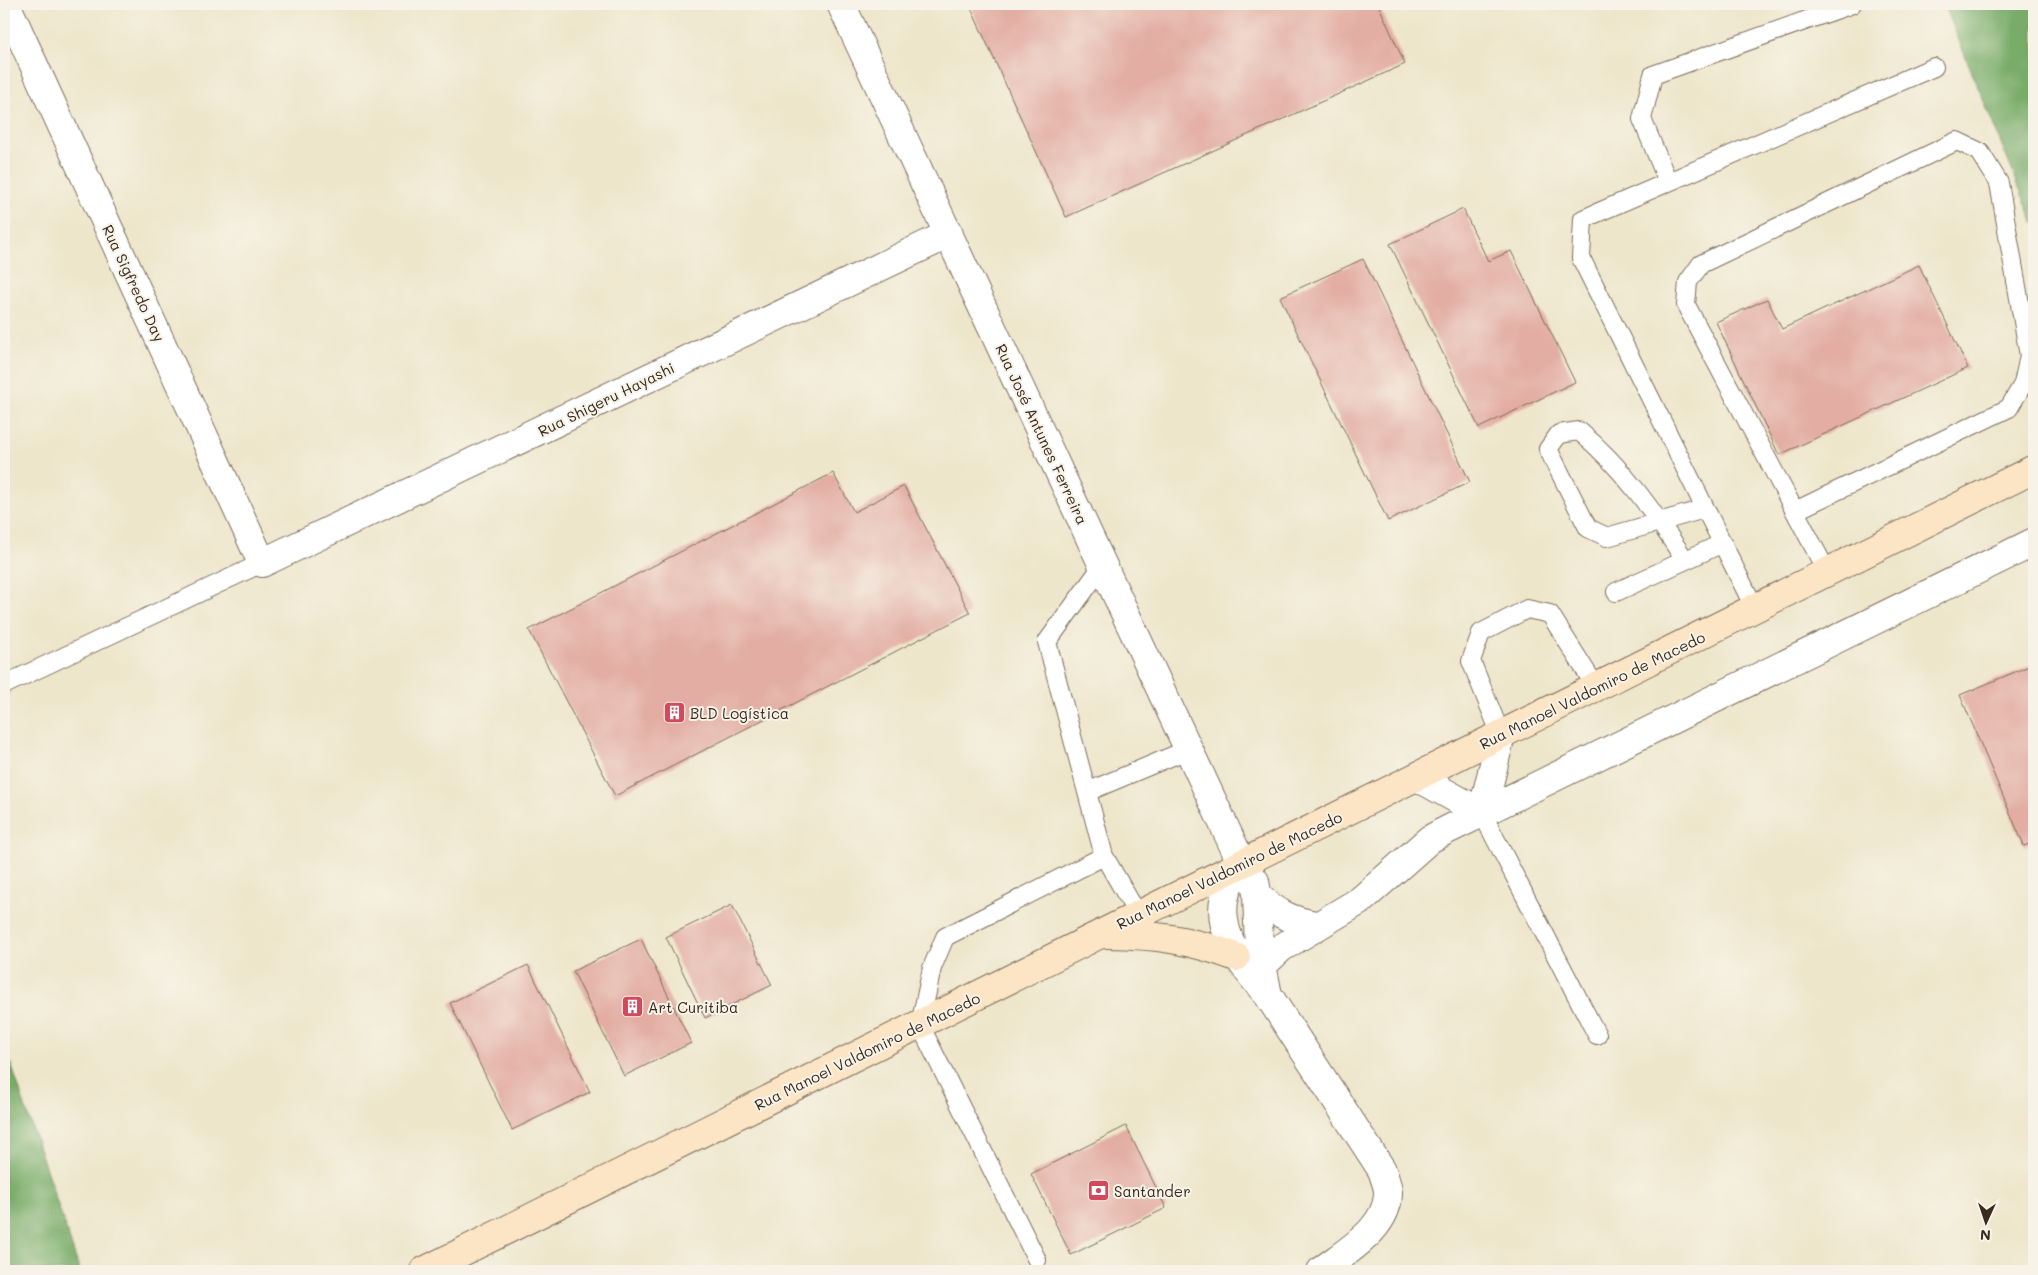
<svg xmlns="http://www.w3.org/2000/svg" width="2038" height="1275" font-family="Mali,sans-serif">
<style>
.forest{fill:#78ac67;stroke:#5a6b42}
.building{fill:#e3ada3}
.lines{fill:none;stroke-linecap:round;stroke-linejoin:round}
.lane-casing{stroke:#7a6c5b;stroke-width:20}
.street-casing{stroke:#7a6c5b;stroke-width:30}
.secondary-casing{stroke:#7a6c5b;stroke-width:30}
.lane{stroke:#fff;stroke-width:18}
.street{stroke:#fff;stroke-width:28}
.secondary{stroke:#fce5c4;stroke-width:28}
.labels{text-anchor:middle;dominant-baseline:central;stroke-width:4;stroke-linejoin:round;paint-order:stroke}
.street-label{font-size:15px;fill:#3b2a1e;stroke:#f7f3e8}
.poi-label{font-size:15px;fill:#3b2a1e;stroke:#f7f3e8;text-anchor:start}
</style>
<rect width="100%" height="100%" fill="#f7f3e8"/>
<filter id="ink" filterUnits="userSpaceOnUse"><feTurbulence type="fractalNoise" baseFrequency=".02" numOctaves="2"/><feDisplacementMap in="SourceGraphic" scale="10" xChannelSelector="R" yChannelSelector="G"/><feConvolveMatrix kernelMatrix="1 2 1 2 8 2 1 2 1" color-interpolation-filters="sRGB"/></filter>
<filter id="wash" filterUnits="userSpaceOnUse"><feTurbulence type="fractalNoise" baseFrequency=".0096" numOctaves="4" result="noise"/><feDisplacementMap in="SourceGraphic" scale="20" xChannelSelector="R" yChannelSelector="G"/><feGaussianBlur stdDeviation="1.12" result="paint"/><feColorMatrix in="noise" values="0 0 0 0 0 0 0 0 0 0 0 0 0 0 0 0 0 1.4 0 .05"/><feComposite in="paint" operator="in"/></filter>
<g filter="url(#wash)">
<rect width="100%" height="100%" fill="#eee6cb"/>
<path class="forest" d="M1944,4H2034V224Z
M4,1043L80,1271H4Z"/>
<g id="blocks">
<path class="building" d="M969,4H1378L1405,64L1066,217Z
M1463,209L1488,261L1511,251L1575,382L1479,428L1390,244Z
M1363,259L1470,482L1388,521L1280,297Z
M1919,265L1968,368L1779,455L1716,322L1767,299L1782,329Z
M833,473L854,512L904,486L970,613L615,796L529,630Z
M2034,664V842L2024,846L1960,695Z
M732,905L772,985L705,1018L666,937Z
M641,939L691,1043L624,1076L573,971Z
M528,965L590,1092L512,1130L450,1003Z
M1126,1126L1166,1208L1071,1255L1031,1174Z"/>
</g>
</g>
<g filter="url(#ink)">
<use href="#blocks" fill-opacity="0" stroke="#7a6c5b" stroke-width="1"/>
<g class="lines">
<defs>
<path id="lane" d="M1668,182L1642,119L1653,75L1852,4
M1795,511L2009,408L2023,384L2029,356L1999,183L1980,152L1957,141L1701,264L1688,282L1686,305L1827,572
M1685,560C1655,514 1622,466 1579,431L1559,434L1548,449L1588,528L1607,537L1704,509
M1103,565L1047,642L1104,856L1138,915
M1616,592L1723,543
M1755,609L1581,258L1583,219L1934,67
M4,685L262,563
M1501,735L1471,661L1481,633L1527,609L1550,614L1596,687
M1087,792L1189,749
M1482,813L1597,1035
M1037,1260L920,1025L932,968L945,937L1104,856"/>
<path id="street" d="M6,4L262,563L949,234
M841,4L1242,864L1255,881L1257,894L1259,950L1268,995
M1417,777L1482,813L1501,735
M1242,864C1238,870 1232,877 1229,884C1210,926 1241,965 1268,995L1382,1170C1384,1177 1388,1186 1388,1193C1388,1229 1345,1252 1321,1271
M1257,894C1275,913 1291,921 1317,925
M1252,975L1281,948L1361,900L1430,839L1447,830L2034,542"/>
<path id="secondary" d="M1106,934C1156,935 1189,939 1236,957
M424,1271L2034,469"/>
</defs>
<use href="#lane" class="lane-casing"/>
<use href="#street" class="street-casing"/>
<use href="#secondary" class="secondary-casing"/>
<use href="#lane" class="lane"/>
<use href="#street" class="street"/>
<use href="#secondary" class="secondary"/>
</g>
</g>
<defs>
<symbol id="building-square" viewBox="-11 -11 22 22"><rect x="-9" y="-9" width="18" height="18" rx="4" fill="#d1495b" stroke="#f7f3e8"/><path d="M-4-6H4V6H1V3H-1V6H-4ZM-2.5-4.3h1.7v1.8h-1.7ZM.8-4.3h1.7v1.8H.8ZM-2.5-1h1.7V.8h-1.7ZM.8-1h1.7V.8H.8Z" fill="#fff"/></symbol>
<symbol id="bank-square" viewBox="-11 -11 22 22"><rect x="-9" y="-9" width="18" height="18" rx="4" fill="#d1495b" stroke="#f7f3e8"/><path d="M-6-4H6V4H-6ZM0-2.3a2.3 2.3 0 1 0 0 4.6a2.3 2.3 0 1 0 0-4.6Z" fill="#fff"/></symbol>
</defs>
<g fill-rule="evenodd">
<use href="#building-square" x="662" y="700" width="25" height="25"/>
<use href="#building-square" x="620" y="994" width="25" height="25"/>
<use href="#bank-square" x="1086" y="1178" width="25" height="25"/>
</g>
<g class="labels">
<g class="street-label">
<text transform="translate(134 283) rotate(65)">Rua Sigfredo Day</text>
<text transform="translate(606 399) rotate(-26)">Rua Shigeru Hayashi</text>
<text transform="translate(1042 434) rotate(65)">Rua José Antunes Ferreira</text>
<text transform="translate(1592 690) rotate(-26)">Rua Manoel Valdomiro de Macedo</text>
<text transform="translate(1229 870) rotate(-26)">Rua Manoel Valdomiro de Macedo</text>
<text transform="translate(867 1051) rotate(-26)">Rua Manoel Valdomiro de Macedo</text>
</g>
<g class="poi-label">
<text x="690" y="713">BLD Logística</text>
<text x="648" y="1007">Art Curitiba</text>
<text x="1114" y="1191">Santander</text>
</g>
</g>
<rect width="2038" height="1275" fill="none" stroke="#f7f3e8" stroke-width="20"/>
<g transform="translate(1986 1222) rotate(183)" stroke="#f7f3e8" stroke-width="4" paint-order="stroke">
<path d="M0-4L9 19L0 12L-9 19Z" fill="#3b2a1e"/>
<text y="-8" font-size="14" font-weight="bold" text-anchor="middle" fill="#3b2a1e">N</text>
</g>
</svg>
